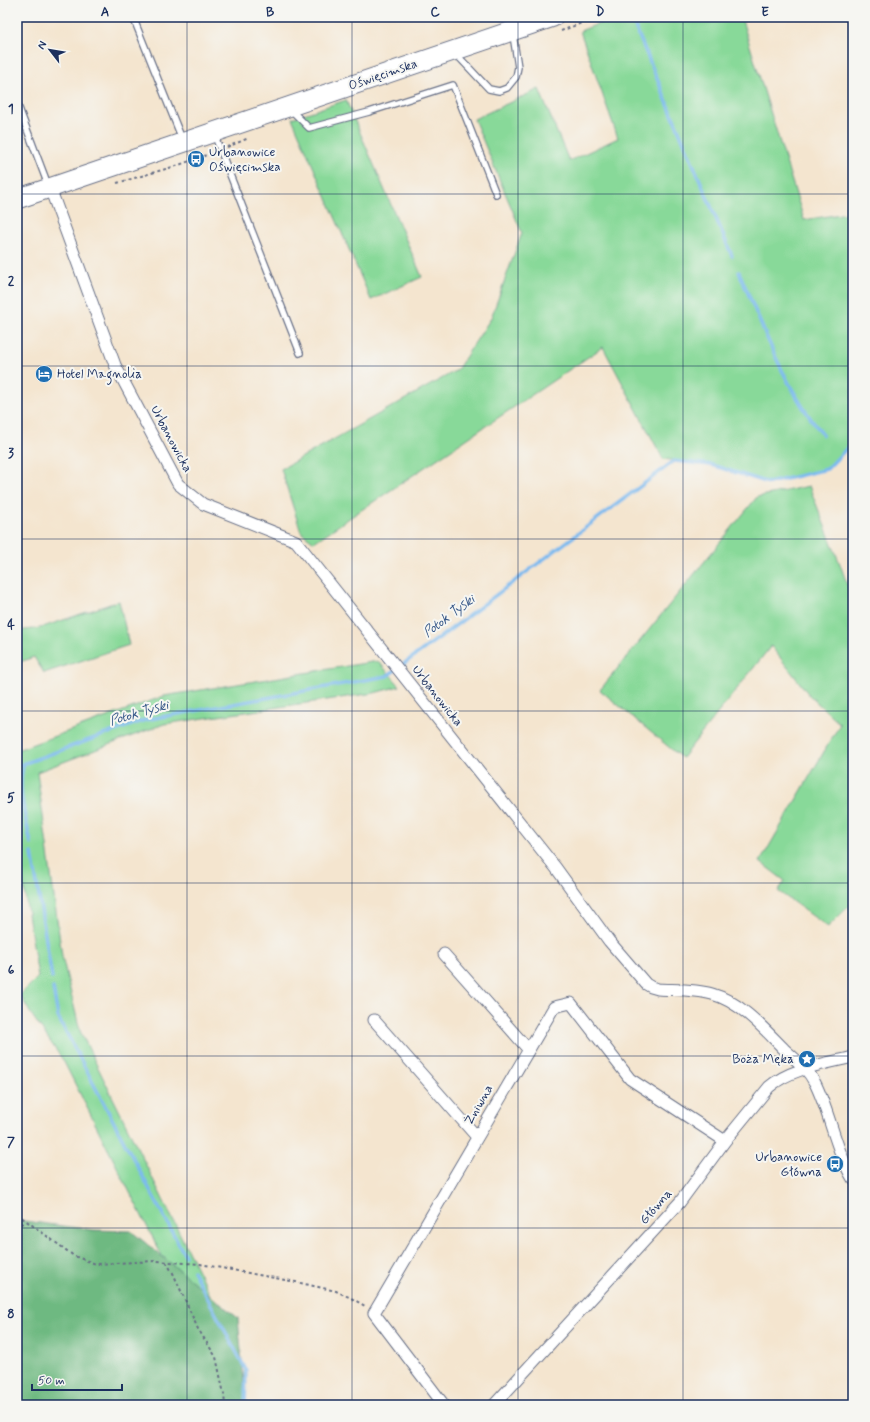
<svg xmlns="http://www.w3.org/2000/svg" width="870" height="1422" font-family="Mynerve,sans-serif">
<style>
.green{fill:#88d999;stroke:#52847c}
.forest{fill:#6eb981;stroke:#447470}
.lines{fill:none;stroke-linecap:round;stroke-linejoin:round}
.stream{stroke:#7bbaef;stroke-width:3.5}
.service-casing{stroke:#676f86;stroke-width:8}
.minor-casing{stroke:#676f86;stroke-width:13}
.trunk-casing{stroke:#676f86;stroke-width:21}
.path{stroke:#676f86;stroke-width:2;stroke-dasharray:3 3;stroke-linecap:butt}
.service{stroke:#fff;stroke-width:5.5}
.minor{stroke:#fff;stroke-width:11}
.trunk{stroke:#fff;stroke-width:19}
.grid{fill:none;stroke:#1b2f5e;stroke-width:1;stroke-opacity:0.55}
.labels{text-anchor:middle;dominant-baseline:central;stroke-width:4;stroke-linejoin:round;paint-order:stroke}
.street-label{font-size:13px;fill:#1b2f5e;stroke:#f6f6f2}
.poi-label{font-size:13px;fill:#1b2f5e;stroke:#f6f6f2;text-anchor:start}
.water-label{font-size:14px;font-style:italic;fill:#38598a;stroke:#f6f6f2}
.neatline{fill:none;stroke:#1b2f5e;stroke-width:1.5}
.grid-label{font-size:13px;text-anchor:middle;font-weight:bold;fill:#1b2f5e}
</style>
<rect width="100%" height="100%" fill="#f6f6f2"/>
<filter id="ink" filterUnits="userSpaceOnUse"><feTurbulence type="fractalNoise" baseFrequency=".025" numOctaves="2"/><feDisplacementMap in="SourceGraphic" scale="8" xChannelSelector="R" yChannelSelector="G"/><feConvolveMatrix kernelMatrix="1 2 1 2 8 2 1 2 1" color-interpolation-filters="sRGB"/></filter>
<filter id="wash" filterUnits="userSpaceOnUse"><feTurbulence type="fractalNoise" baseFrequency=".012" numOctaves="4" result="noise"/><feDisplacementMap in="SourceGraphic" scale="16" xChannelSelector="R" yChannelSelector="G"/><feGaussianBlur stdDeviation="0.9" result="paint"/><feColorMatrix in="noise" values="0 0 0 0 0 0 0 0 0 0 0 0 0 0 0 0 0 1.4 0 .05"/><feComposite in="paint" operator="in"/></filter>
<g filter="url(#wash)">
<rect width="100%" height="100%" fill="#f4e5cf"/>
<path class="green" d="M616,17H741L804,220L853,212L852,443L827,469L769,483L712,465L663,459L603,347L314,542L301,532L281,469L457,370L491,318L522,233L474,119L539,89L569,161L618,138L580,31Z
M346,100L422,277L371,300L292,118Z
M809,486L840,564L853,601V902L828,927L778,891L785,881L760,862L840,724L810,696L771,646L682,758L600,690L757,497Z
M119,601L129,645L44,673L34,657L17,663V631L40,628Z
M378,661L400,686L374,693L164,724L37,772L62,956L80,1031L211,1297L162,1256L63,1060L31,1014L20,995L38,977L17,844V750L164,696Z"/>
<path class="forest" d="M17,1220L94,1230L131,1231L238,1318L246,1405H17Z"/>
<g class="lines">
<path class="stream" d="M631,17L732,256
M739,272C763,328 784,387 823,435
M24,763C16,789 26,818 31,844
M17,766L145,720L387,676L443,635L674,461L712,465L769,483L827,469L853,442
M32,853L52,978
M53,988L58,1017L185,1256
M193,1271L246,1370L245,1405"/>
</g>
</g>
<g filter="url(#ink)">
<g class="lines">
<defs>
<path id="service" d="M133,17L182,139
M456,54L489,89L499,91L507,88L516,77L518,67L513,35
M17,103L48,185
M291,110L309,128L369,112L453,85L496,194
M214,134L300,353"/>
<path id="minor" d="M50,188L115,365L178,484L203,504L296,541L556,868L609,941L646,984L651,987L658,989C675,990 695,989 712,994C741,1002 764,1029 784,1049C795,1059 808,1069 815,1083C830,1113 835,1149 853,1179
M444,954L528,1049
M374,1020L477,1137
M444,1405L374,1313L554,1007L571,1003L630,1079L725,1141
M494,1405L680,1202L725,1141L769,1087C791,1068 825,1064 853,1057"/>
<path id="trunk" d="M17,199L553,17"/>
</defs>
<use href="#service" class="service-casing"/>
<use href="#minor" class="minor-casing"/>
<use href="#trunk" class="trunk-casing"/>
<path class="path" d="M561,31L597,17
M227,147L249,138
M117,183L176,166L212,153
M17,1214L74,1256L96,1264L156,1261L200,1264L296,1282L336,1291L351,1298L365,1306
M17,1229L25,1220
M166,1262L173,1273L198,1329L216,1357L224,1394L225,1405"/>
<use href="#service" class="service"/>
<use href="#minor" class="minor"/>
<use href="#trunk" class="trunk"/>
</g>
</g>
<path class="grid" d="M187,17V1405M352,17V1405M518,17V1405M683,17V1405M17,194H853M17,366H853M17,539H853M17,711H853M17,883H853M17,1056H853M17,1228H853"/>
<defs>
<symbol id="bus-disc" viewBox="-11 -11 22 22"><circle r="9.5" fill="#1f6fb2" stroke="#f6f6f2"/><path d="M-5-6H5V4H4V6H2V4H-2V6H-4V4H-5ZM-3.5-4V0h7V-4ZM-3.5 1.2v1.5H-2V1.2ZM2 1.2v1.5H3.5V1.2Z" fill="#fff"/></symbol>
<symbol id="hotel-disc" viewBox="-11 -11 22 22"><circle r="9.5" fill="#1f6fb2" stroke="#f6f6f2"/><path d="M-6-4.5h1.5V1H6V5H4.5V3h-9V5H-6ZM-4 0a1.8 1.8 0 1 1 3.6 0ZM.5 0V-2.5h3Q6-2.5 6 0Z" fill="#fff"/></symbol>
<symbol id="sight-disc" viewBox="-11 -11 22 22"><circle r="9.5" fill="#1f6fb2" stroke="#f6f6f2"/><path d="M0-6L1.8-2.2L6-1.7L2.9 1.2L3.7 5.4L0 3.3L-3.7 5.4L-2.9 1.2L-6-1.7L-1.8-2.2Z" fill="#fff"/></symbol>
</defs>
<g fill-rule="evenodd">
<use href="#bus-disc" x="186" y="149" width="20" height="20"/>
<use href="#hotel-disc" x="34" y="364" width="20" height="20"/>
<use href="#sight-disc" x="797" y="1049" width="20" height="20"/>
<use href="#bus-disc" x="825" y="1154" width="20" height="20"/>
</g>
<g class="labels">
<g class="street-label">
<text transform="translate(383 75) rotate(-19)">Oświęcimska</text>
<text transform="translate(171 439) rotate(62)">Urbanowicka</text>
<text transform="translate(437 696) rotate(52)">Urbanowicka</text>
<text transform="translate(479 1105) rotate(-60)">Żniwna</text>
<text transform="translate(656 1207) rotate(-49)">Główna</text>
</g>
<g class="poi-label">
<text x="209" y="152">Urbanowice<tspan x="209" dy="15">Oświęcimska</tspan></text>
<text x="57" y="374">Hotel Magnolia</text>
<text x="794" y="1059" text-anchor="end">Boża Męka</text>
<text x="822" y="1157" text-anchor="end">Urbanowice<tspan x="822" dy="15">Główna</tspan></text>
</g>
<g class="water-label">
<text transform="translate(449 616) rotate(-37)">Potok Tyski</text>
<text transform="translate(139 713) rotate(-16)">Potok Tyski</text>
</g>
</g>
<rect width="870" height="1422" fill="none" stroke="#f6f6f2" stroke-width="44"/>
<g transform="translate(50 50) rotate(301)" stroke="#f6f6f2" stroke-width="3" paint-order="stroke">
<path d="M0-3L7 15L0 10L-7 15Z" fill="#1b2f5e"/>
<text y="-6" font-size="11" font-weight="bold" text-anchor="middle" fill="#1b2f5e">N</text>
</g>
<path d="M32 1384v6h90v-6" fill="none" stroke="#1b2f5e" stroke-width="2"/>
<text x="38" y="1384" font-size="12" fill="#1b2f5e" stroke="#f6f6f2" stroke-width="3" paint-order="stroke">50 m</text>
<rect x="22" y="22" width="826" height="1378" class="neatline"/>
<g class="grid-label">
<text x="105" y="16">A</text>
<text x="270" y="16">B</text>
<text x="435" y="16">C</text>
<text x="600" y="16">D</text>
<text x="765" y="16">E</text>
<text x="11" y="113">1</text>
<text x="11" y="285">2</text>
<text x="11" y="457">3</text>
<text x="11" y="629">4</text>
<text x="11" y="802">5</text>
<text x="11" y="974">6</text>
<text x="11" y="1146">7</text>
<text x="11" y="1318">8</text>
</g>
</svg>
